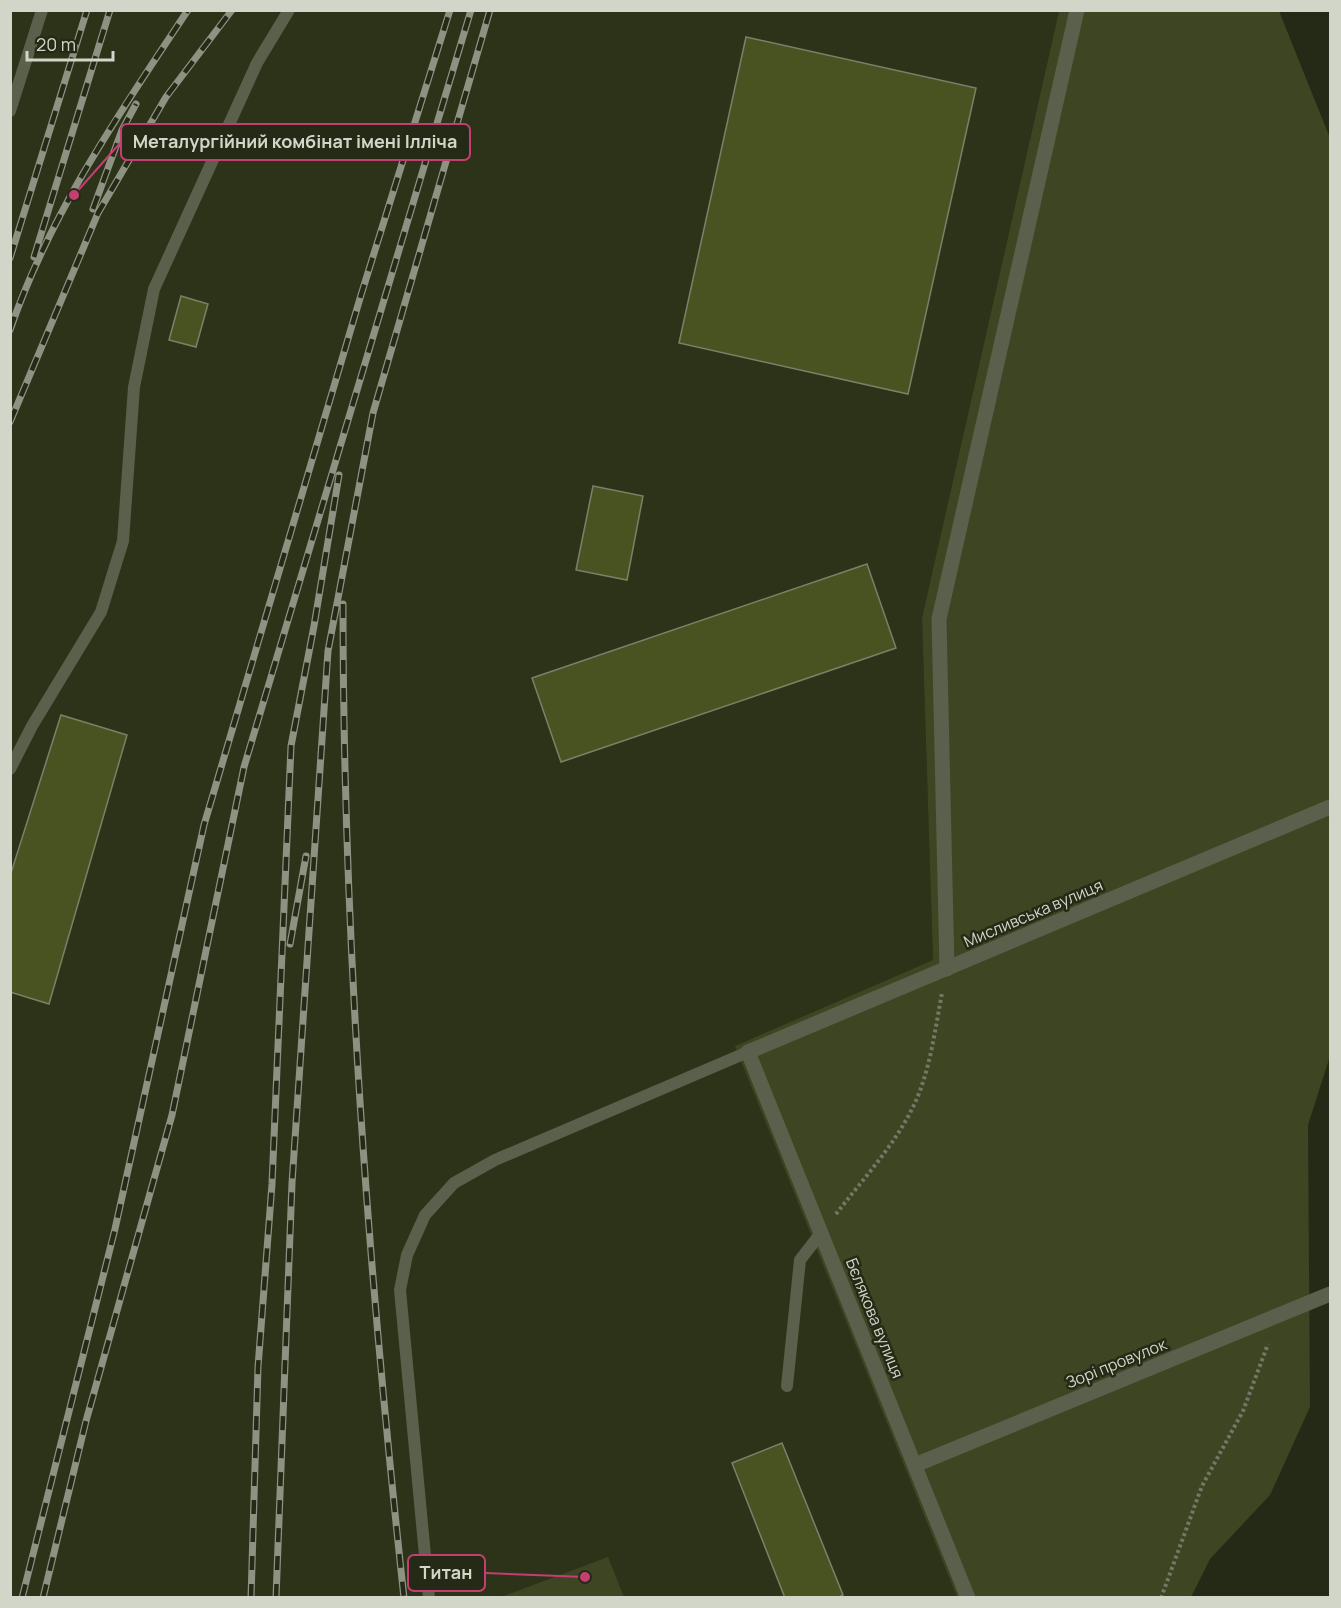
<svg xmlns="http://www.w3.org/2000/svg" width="1341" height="1608" font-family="Manrope,sans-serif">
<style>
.built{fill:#2d3318}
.green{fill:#3d4522}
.building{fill:#495322;stroke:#7b8169;stroke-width:1.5}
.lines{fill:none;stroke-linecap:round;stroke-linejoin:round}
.path{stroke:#737867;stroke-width:4;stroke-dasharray:3 3;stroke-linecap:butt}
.service{stroke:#5a604b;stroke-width:12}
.minor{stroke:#5a604b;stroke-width:15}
.tertiary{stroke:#5a604b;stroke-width:15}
.rail-casing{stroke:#8d9282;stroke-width:7}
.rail{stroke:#252a16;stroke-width:4.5;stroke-dasharray:14;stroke-linecap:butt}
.labels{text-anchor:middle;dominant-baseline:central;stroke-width:5;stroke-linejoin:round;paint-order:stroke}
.street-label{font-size:16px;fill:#d2d6c9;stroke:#252a16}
.leader{fill:none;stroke:#c53e71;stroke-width:2}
.callout-dot{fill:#c53e71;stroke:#252a16;stroke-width:2}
.callout{fill:#252a16;stroke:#c53e71;stroke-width:2}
.callout-label{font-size:18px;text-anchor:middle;font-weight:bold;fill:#d2d6c9}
</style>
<rect width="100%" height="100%" fill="#252a16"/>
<path class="built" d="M11,11H1059L922,618L933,960L736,1046L957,1597L11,1598Z"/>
<path class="green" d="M1059,11H1279L1330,138V1056L1308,1125L1310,1407L1270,1495L1210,1559L1191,1597H957L735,1046L933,960L922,618Z
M608,1557L624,1597H501Z"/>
<path class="building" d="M746,37L976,88L908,394L679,343Z
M181,296L208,304L196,347L169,340Z
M593,486L643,496L627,580L576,570Z
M867,564L896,648L561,762L532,678Z
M61,715L127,735L49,1004L10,992V876Z
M782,1443L843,1595L837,1598H785L732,1463Z"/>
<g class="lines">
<path class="path" d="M836,1214C863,1179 895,1145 914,1105C930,1071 935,1030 942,993
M1161,1598L1202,1486L1243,1411L1268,1344"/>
<path class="service" d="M10,111L42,10
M10,769L32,726L101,612L123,541L134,387L154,289L257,63L289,10
M787,1386L800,1260L821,1233
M429,1598L400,1290L407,1255L425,1215L454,1183L495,1160L748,1052"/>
<path class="minor" d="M947,969L939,619L1077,10
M915,1465L1330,1294"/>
<path class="tertiary" d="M968,1598L748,1052L1330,807"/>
<defs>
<path id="rail" d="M93,209L122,130L136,104
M34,257L110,10
M10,258L87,10
M10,330C50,213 120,112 188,10
M10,422L98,213L166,97L232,10
M343,604C343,936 368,1268 404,1598
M290,944L306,856
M22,1598L115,1229L204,825L361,295L450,10
M43,1598L86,1421L172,1115L244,767L471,10
M251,1598L258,1367L272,1184L291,746L314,626L339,475
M276,1598L292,1183L328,651L373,413L490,10"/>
</defs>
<use href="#rail" class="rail-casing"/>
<use href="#rail" class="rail"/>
</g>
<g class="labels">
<g class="street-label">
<text transform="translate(1033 913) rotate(-23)">Мисливська вулиця</text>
<text transform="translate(875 1318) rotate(68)">Бєлякова вулиця</text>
<text transform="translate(1116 1363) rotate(-22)">Зорі провулок</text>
</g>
</g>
<path class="leader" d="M74 195L121 142M585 1577L485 1573"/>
<g class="callout-dot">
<circle cx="74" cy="195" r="6"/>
<circle cx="585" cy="1577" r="6"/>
</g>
<g class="callout">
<rect x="121" y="124" width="349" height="36" rx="6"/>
<rect x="408" y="1555" width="77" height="36" rx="6"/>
</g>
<g class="callout-label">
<text x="295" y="148">Металургійний комбінат імені Ілліча</text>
<text x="446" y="1579">Титан</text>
</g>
<rect width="1341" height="1608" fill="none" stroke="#d2d6c9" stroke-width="24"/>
<path d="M27 51v9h86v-9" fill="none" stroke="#d2d6c9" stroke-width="3"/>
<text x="36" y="51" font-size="18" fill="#d2d6c9" stroke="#252a16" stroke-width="4.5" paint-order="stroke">20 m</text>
</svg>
